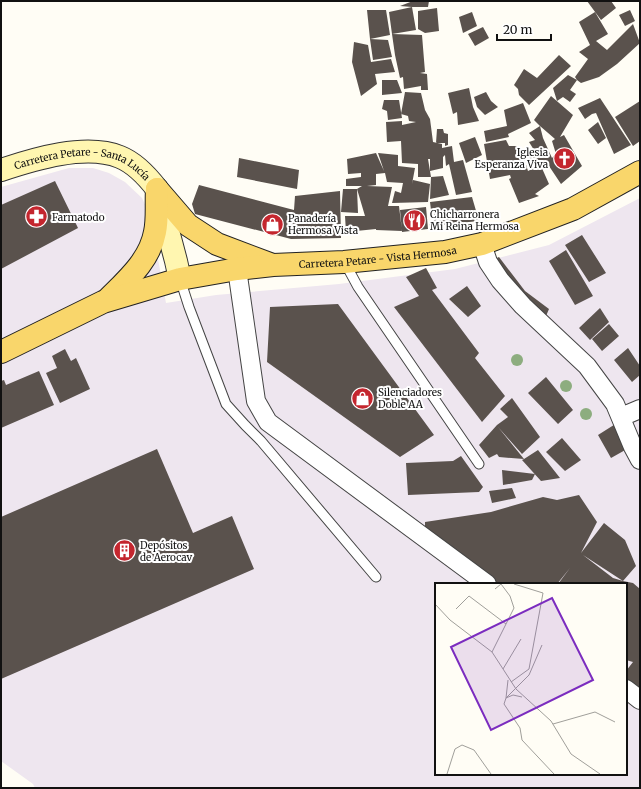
<svg xmlns="http://www.w3.org/2000/svg" width="641" height="789" font-family="Merriweather,serif">
<style>
.industrial{fill:#eee6ef;fill-rule:evenodd}
.building{fill:#5a524d;fill-rule:evenodd}
.lines{fill:none;stroke-linecap:round;stroke-linejoin:round}
.lane-casing{stroke:#444;stroke-width:11}
.street-casing{stroke:#444;stroke-width:20}
.secondary-casing{stroke:#333;stroke-width:24}
.primary-casing{stroke:#222;stroke-width:24}
.lane{stroke:#fff;stroke-width:9}
.street{stroke:#fff;stroke-width:18}
.secondary{stroke:#fff6b0;stroke-width:22}
.primary{stroke:#f9d66b;stroke-width:22}
.tree{fill:#8dad7f}
.labels{text-anchor:middle;dominant-baseline:central;stroke-width:4;stroke-linejoin:round;paint-order:stroke}
.poi-label{font-size:10px;fill:#111;stroke:#fff;text-anchor:start}
.street-label{font-size:10px;fill:#111;stroke:#fff}
.inset-road{fill:none;stroke:#a09f9a;stroke-width:1}
.view{fill:#7b2cbf;fill-opacity:0.15;stroke:#7b2cbf;stroke-width:2}
.inset-edge{fill:none;stroke:#111;stroke-width:2}
</style>
<rect width="100%" height="100%" fill="#fffdf5"/>
<path class="industrial" d="M69,168H93L109,173L125,182L142,198L150,215L166,303L216,295L339,284L455,269L549,245L640,198V788H35L33,784L1,761V187ZM436,584H626V774H436Z"/>
<path class="building" d="M413,1H429L428,7H412L416,30L392,34L389,12L412,7L400,6Z
M587,1H611L616,8L601,20Z
M437,8L439,31L425,33L418,29V11Z
M367,10H386L390,35L370,39L388,40L392,57L373,60L370,39Z
M630,10L635,21L625,26L619,15Z
M472,12L477,26L463,33L459,17Z
M595,12L608,34L596,41L607,50L633,24L640,43L617,64L599,77L581,83L577,80L570,90L576,94L570,102L563,97L557,101L553,88L568,75L577,80L575,77L588,59L579,52L590,45L579,22Z
M483,27L489,38L475,46L468,34Z
M392,34L422,35L425,72L420,73L427,74L428,90H421V86L404,89L403,77L400,78L395,55Z
M354,42L368,45L371,62L391,59L395,72L375,74L377,84L361,96L352,62Z
M559,55L571,66L529,105L519,95L518,89L514,85L524,69L537,78Z
M382,80H397L402,93L382,95Z
M469,88L473,107L479,121L458,125L457,112L453,114L448,93Z
M405,92L421,93L425,110L430,119L433,142L442,144V148L452,146L454,162L463,160L472,192L456,195L449,164L446,166L445,155L443,157V168L430,171V159H428L431,177H418V164L402,163L401,141L387,142L386,122L402,121V125L416,122L409,121L408,116L401,114Z
M486,92L491,101L498,107L485,115L477,107L474,97Z
M551,96L573,115L560,137L564,135L582,166L561,184L547,163L541,166L549,184L535,194L539,196L519,203L509,179L511,178L510,175L490,179L484,144L506,140L509,146H520L528,171L530,170L527,153L534,150L529,142L535,140L529,133L540,126L543,138L552,158L556,154L552,141L555,139L540,126L534,120Z
M600,98L631,145L614,154L596,113L592,114L585,119L578,108Z
M384,100H399L402,118L388,120L387,111L382,109Z
M640,101V141L633,146L615,117Z
M523,103L531,123L508,134L509,137L486,142L484,131L507,126L504,110Z
M598,122L606,138L598,144L588,130Z
M437,129H443L444,133L448,134V145L445,146V143H436Z
M475,137L482,155L466,163L459,143Z
M376,153L384,171L378,153L398,155V166L415,168L412,184L413,180L430,184L428,202L392,203L395,191L401,193L403,183L387,182L385,173L376,174V185L367,186L392,187L388,206H399L402,231L376,230V229L346,232L345,216H365L357,189L358,213L341,212L343,189H357L362,186H346V179L361,177V173L348,174L347,159Z
M239,158L299,170L297,189L237,177Z
M443,176L449,195L430,199L431,177Z
M55,181L78,228L1,269V205Z
M199,185L294,210L295,196L340,191L341,238L291,239L195,214L192,204Z
M472,197L479,221L430,226L429,221L434,220V210H431L430,202Z
M426,207L428,229L402,232L400,210Z
M582,235L606,273L589,282L565,245Z
M566,250L593,296L575,305L549,261Z
M499,257L525,291L549,309L546,316L490,261Z
M426,268L437,288L432,290L479,353L475,358L505,396L482,422L394,307L419,296L406,277Z
M467,286L481,306L468,317L449,299Z
M338,304L434,435L400,457L267,362L270,307Z
M600,308L609,322L590,340L579,328Z
M609,324L619,336L602,351L592,339Z
M628,348L640,366V375L632,382L614,360Z
M65,349L71,361L76,358L90,389L60,403L46,373L57,368L52,356Z
M39,371L54,405L1,428V381L4,380L6,385Z
M546,377L573,410L558,424L528,393Z
M512,398L540,437L522,454L498,427L524,459L538,450L560,478L541,481L522,460L524,459L499,457L497,454L489,458L479,445L497,425L508,417L500,409Z
M617,423L627,449L611,458L598,435Z
M562,438L581,460L565,471L546,452Z
M157,449L193,533L232,516L254,569L1,679V517Z
M461,456L483,487L479,492L408,495L406,463L453,461Z
M502,470L535,474L532,480L503,485Z
M512,488L516,498L492,503L489,491Z
M579,495L597,522L581,553L604,523L625,540L636,566L623,581L633,583L640,589V690L626,680V671L633,662L626,660V584H558L570,568L557,584H497L425,534V522L491,512L543,497L557,500ZM583,555L623,581L613,578Z"/>
<g class="lines">
<defs>
<path id="lane" d="M345,263L358,287L479,464
M180,279L189,307L226,404L245,425L261,441L376,577"/>
<path id="street" d="M482,244L488,262L500,280L523,306L587,366L615,404L633,447L640,460
M237,269L256,401L268,422L487,584
M621,417L640,409
M626,689L640,700"/>
<g id="secondary">
<path id="s1" d="M1,170C34,159 86,143 120,157C135,163 147,176 157,189L176,261L180,279"/>
</g>
<g id="primary">
<path d="M157,189L188,225L217,244L270,264"/>
<path d="M108,299C127,280 150,260 155,232C158,218 156,203 157,189"/>
<path id="s2" d="M1,352L103,302L180,279L237,269L273,265L344,262L445,252L482,244L573,209L640,172"/>
</g>
</defs>
<use href="#lane" class="lane-casing"/>
<use href="#street" class="street-casing"/>
<use href="#secondary" class="secondary-casing"/>
<use href="#primary" class="primary-casing"/>
<use href="#lane" class="lane"/>
<use href="#street" class="street"/>
<use href="#secondary" class="secondary"/>
<use href="#primary" class="primary"/>
</g>
<g class="tree">
<circle cx="517" cy="360" r="6"/>
<circle cx="566" cy="386" r="6"/>
<circle cx="586" cy="414" r="6"/>
</g>
<defs>
<symbol id="church-disc" viewBox="-11 -11 22 22"><circle r="9.5" fill="#c4262e" stroke="#fff"/><path d="M-1.2-6h2.4v3.5h3.3v2.4h-3.3V6h-2.4V-.1h-3.3v-2.4h3.3Z" fill="#fff"/></symbol>
<symbol id="pharmacy-disc" viewBox="-11 -11 22 22"><circle r="9.5" fill="#c4262e" stroke="#fff"/><path d="M-2-6h4v4h4v4h-4v4h-4v-4h-4v-4h4Z" fill="#fff"/></symbol>
<symbol id="restaurant-disc" viewBox="-11 -11 22 22"><circle r="9.5" fill="#c4262e" stroke="#fff"/><path d="M-5-6h1v4h1v-4h1v4h1v-4h1v5L-1.5 .5V6h-2V.5L-5-1ZM5-6V6H3V1.5H1.5Q1.5-4 5-6Z" fill="#fff"/></symbol>
<symbol id="shop-disc" viewBox="-11 -11 22 22"><circle r="9.5" fill="#c4262e" stroke="#fff"/><path d="M-5-2.5h2.3a2.7 3.5 0 0 1 5.4 0H5L5.5 6h-11ZM-1.5-2.5h3a1.5 2.3 0 0 0-3 0Z" fill="#fff"/></symbol>
<symbol id="building-disc" viewBox="-11 -11 22 22"><circle r="9.5" fill="#c4262e" stroke="#fff"/><path d="M-4-6H4V6H1V3H-1V6H-4ZM-2.5-4.3h1.7v1.8h-1.7ZM.8-4.3h1.7v1.8H.8ZM-2.5-1h1.7V.8h-1.7ZM.8-1h1.7V.8H.8Z" fill="#fff"/></symbol>
</defs>
<g fill-rule="evenodd">
<use href="#church-disc" x="552" y="146" width="25" height="25"/>
<use href="#pharmacy-disc" x="24" y="204" width="25" height="25"/>
<use href="#restaurant-disc" x="402" y="208" width="25" height="25"/>
<use href="#shop-disc" x="260" y="212" width="25" height="25"/>
<use href="#shop-disc" x="350" y="386" width="25" height="25"/>
<use href="#building-disc" x="112" y="538" width="25" height="25"/>
</g>
<g class="labels">
<g class="poi-label">
<text x="548" y="152" text-anchor="end">Iglesia<tspan x="548" dy="12">Esperanza Viva</tspan></text>
<text x="430" y="214">Chicharronera<tspan x="430" dy="12">Mi Reina Hermosa</tspan></text>
<text x="52" y="217">Farmatodo</text>
<text x="288" y="218">Panadería<tspan x="288" dy="12">Hermosa Vista</tspan></text>
<text x="378" y="392">Silenciadores<tspan x="378" dy="12">Doble AA</tspan></text>
<text x="140" y="545">Depósitos<tspan x="140" dy="12">de Aerocav</tspan></text>
</g>
<g class="street-label">
<text stroke="none"><textPath href="#s1" startOffset="86">Carretera Petare - Santa Lucía</textPath></text>
<text stroke="none"><textPath href="#s2" startOffset="393">Carretera Petare - Vista Hermosa</textPath></text>
</g>
</g>
<g transform="translate(435 583)">
<rect width="192" height="192" fill="#fffdf5"/>
<path class="inset-road" d="M0,21L15,37L57,69L81,106L116,138L136,171L165,191M21,26L34,13L71,41M107,62L94,92L71,115L69,121L85,145L87,157L119,191M57,69L79,25L75,13L66,1L60,6M68,86L86,56M76,99L94,86L108,10L79,1M71,115L73,97M71,115L78,112L87,114M118,141L160,129L180,139M12,191L20,166L27,162L39,167L56,191"/>
<path class="view" d="M117,15L158,97L56,147L16,64Z"/>
<rect width="192" height="192" class="inset-edge"/>
</g>
<rect width="641" height="789" fill="none" stroke="#111111" stroke-width="4"/>
<path d="M497 34v6h54v-6" fill="none" stroke="#111111" stroke-width="2"/>
<text x="503" y="34" font-size="12" fill="#111111" stroke="#ffffff" stroke-width="3" paint-order="stroke">20 m</text>
</svg>
